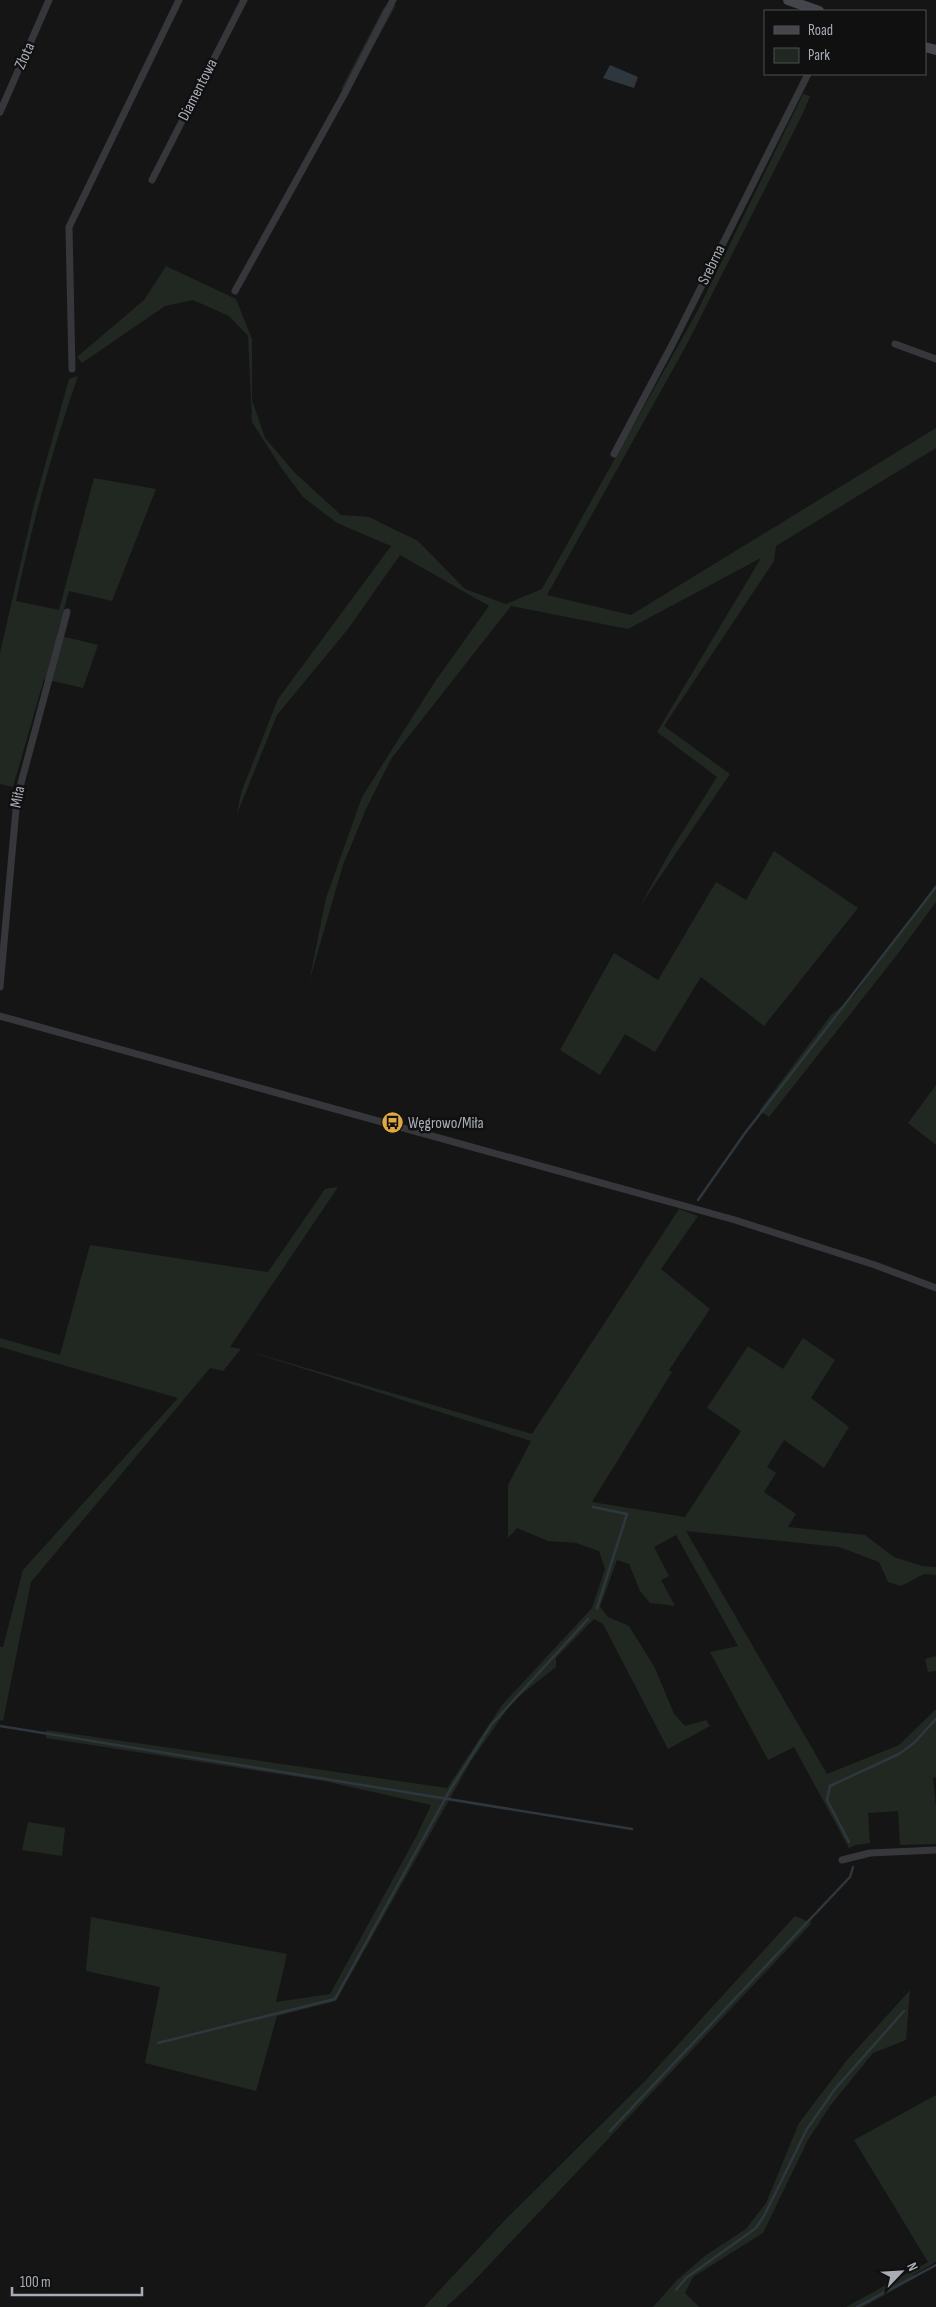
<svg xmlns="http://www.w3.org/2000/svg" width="936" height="2307" font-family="'Sofia Sans Condensed',sans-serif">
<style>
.green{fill:#212822}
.water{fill:#2f373e}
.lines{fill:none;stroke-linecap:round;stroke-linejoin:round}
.stream{stroke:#2f373e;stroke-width:2.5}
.street{stroke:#36373b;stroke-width:7}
.secondary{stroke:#44464b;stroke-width:10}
.labels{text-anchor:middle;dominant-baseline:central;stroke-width:5;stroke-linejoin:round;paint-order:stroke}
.street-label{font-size:16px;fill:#a8acb5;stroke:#101011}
.poi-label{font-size:16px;fill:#a8acb5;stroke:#101011;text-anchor:start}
</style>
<rect width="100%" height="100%" fill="#151516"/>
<path class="green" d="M396,5L348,92L341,89L384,7Z
M803,94L810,96L804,111L687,344L547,595L631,615L936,428V448L776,546L774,561L664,726L730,774L640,906L671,850L717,777L657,732L761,558L628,629L511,606L391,759L366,809L343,865L309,982L326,898L362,797L434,683L489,606L400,555L348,629L277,715L237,814L241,793L278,699L391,546L337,523L303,497L282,469L252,422L248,336L229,316L193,300L165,306L82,363L77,357L144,300L166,266L236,299L252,339V400L265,438L295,473L341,515L369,517L418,541L465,589L506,604L542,589L698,310Z
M78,376C52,450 32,525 16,601L59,610L94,478L156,489L112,601L69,591L57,635L98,645L83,688L44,679L13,787L0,784V653L34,505L69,379Z
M774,851L858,908L764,1026L701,977L655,1052L625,1034L600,1075L560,1050L614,953L658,980L716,882L746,900Z
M936,884V902L900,951L769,1117L759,1111L831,1015L854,996Z
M936,1085V1145L908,1123Z
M338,1187L230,1347L241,1349L532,1434L679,1209L698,1216L661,1269L710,1309L669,1370L672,1372L592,1502L685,1517L741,1431L707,1408L748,1346L783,1369L803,1338L835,1360L811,1398L849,1427L824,1468L784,1440L767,1467L776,1473L764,1492L796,1514L788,1527L865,1535L894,1557L922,1566L936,1567V1575L924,1574L901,1586L888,1582L879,1562L839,1547L686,1531L827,1774L899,1745L936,1709V1777L933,1778L936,1807V1844L900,1845L898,1811L868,1813L870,1843L855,1845L849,1848L794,1747L768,1760L710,1652L738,1646L676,1535L654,1547L669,1576L661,1580L675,1606L650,1603L640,1591L629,1564L617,1560L600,1607L608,1617L629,1626L655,1668L674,1714L685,1726L706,1720L710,1726L668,1749L603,1624L594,1619L556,1658V1667L513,1701L471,1761L336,2001L277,2016L256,2091L145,2063L160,1987L86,1971L91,1917L287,1954L276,2002L330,1994L416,1837L431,1805L324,1781L46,1738V1730L447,1788L502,1705L592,1608L605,1569L599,1551L576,1543L548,1541L517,1528L508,1538V1485L531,1441L241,1349L223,1371L210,1368L31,1582L3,1721L0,1720V1647H3L23,1570L178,1398L0,1347V1338L60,1355L90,1245L268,1272L325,1189Z
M936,1656V1671L928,1672L925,1659Z
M28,1822L65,1828L62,1856L22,1850Z
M795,1916L812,1923L472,2283L446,2307H424L505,2220L644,2082Z
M910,1990L906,2040L873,2053L830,2106L808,2140L763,2233L693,2277L685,2293L699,2307H653L677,2280L706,2255L746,2229L766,2203L799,2123L847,2060Z
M936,2095V2262L913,2275L915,2278L863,2307H846L928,2262L854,2140Z"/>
<path class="water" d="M610,65L638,77L634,88L603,78Z"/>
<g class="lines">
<path class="stream" d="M698,1200L745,1133L936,887
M593,1507L627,1514L597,1608
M0,1726L632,1829
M849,1842L827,1800L830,1786L899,1754L914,1743L936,1719
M158,2043L335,1999L450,1790L491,1725L588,1619
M610,2131L850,1877L853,1867
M676,2290L686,2278L756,2228L764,2216L807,2129L835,2089L904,2011
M857,2307L936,2265"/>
<path class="street" d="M0,112L49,0
M152,180L244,0
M235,291L346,91L393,0
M895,344L936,359
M72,369L69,227L179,0
M614,454L673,343L808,74
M0,987L17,798L67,612
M0,1016L735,1220L875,1265L936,1288
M842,1860L870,1853L936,1850"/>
<path class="secondary" d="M788,0L819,11
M925,47L936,50"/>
</g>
<defs>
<symbol id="bus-disc" viewBox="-11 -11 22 22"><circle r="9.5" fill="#dfa843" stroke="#101011"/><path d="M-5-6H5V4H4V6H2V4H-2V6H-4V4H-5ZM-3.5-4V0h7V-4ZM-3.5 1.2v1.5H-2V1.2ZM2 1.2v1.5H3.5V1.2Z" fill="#111"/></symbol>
</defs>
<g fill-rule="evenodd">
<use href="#bus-disc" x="380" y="1110" width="25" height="25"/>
</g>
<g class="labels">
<g class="street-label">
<text transform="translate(25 56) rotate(-66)">Złota</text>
<text transform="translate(198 90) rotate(-63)">Diamentowa</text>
<text transform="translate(712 265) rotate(-64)">Srebrna</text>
<text transform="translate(18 797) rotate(-79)">Miła</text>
</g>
<g class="poi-label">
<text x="408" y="1123">Węgrowo/Miła</text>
</g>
</g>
<rect x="764" y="10" width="162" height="65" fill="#101011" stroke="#4d4e53"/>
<rect x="774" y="26" width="25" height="8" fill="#44464b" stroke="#4d4e53"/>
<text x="808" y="35" font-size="15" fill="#a8acb5">Road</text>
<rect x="774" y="48" width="25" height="15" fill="#212822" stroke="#4d4e53"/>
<text x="808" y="60" font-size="15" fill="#a8acb5">Park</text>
<g transform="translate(901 2272) rotate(65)" stroke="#101011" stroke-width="4" paint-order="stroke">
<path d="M0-4L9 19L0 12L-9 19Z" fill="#a8acb5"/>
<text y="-8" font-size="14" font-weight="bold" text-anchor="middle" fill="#a8acb5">N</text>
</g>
<path d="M12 2287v8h130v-8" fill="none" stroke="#a8acb5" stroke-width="2.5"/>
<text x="20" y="2287" font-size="15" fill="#a8acb5" stroke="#101011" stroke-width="4" paint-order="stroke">100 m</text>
</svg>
